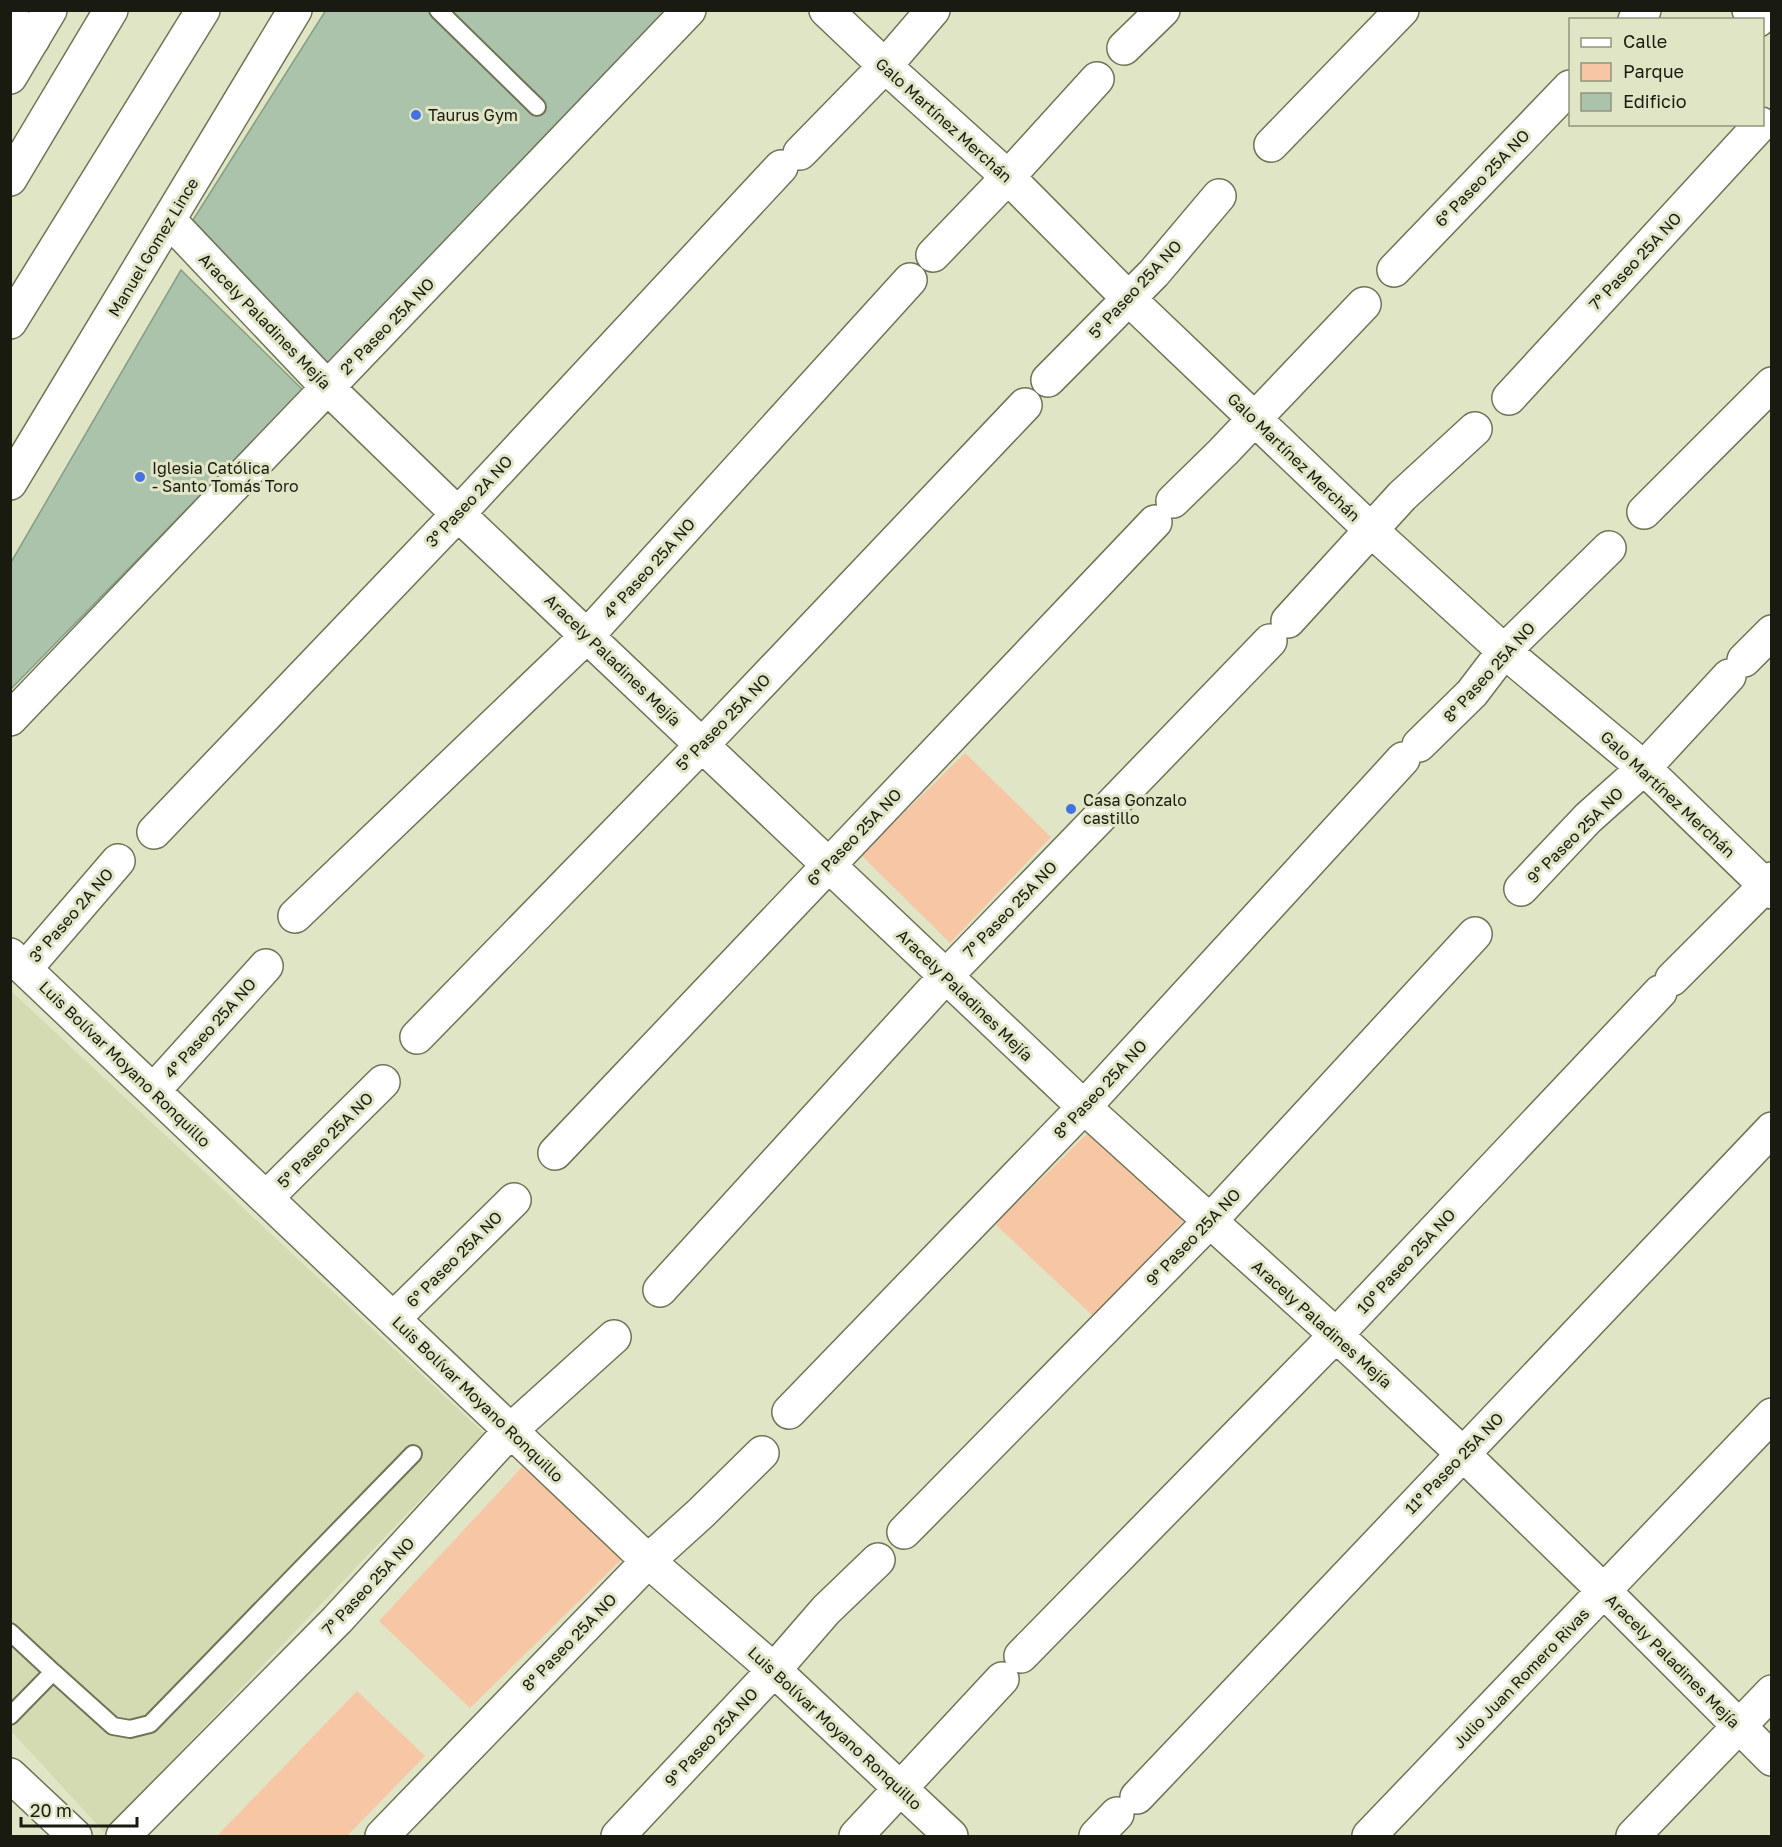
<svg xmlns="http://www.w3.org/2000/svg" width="1782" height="1847" font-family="'Golos Text',sans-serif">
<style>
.built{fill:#d4dbb3}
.green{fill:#f7c7a5}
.building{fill:#abc3ab;stroke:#869e86;stroke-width:1.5}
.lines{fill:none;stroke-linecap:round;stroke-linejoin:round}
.service-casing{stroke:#6f7457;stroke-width:20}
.minor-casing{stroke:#6f7457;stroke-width:36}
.secondary-casing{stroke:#6f7457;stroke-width:36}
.primary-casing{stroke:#6f7457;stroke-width:36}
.service{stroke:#fff;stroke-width:16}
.minor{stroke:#fff;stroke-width:33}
.secondary{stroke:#fff;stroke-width:33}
.primary{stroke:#fff;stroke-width:33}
.poi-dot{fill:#4372e3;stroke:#e0e5c5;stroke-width:2}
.labels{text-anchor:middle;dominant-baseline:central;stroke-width:6;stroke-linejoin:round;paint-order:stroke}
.poi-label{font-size:16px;fill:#191b10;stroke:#e0e5c5;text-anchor:start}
.street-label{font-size:16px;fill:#191b10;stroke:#e0e5c5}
</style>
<rect width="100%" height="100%" fill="#e0e5c5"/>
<path class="built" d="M10,990L484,1433L104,1832L11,1731Z"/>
<path class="green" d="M965,753L1051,837L950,943L861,855Z
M1094,1127L1188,1216L1093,1316L995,1224Z
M524,1465L624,1557L470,1708L379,1621Z
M357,1691L425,1756L347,1836H217Z"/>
<path class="building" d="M326,10H672L334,369L193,220Z
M181,270L303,390L10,690V564Z"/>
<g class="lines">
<defs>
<path id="service" d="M438,10L537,107
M10,1632L53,1672L10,1716
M53,1672L113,1726L130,1729L150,1724L413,1454"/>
<path id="minor" d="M826,10L885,66L1008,177L1129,299L1371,530L1504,651L1644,768L1772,892
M1749,10L1758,20
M10,18L33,39
M1635,20L1644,10
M1124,48L1163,10
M1271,145L1402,10
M800,153L885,66L933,10
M169,220L328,388L458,514L1084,1107L1336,1335L1463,1454L1604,1591L1772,1759
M933,255L1008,177L1097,79
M1394,270L1570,87
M1048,380L1154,273L1219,196
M1509,398L1761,124
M1173,501L1223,452L1364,304
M1644,512L1772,384
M1288,621L1402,496L1475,429
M1744,660L1772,632
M10,719L689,10
M1419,745L1472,693L1504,651L1609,548
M154,832L458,514L781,167
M1521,889L1588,818L1644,768L1729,676
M295,916L587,636L910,280
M10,955L648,1561L774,1670L951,1836
M25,969L118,861
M1672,979L1772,879
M417,1037L702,745L1025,405
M153,1091L266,966
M555,1153L1155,522
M266,1198L383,1082
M660,1290L946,976L1270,641
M393,1319L514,1200
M789,1412L1084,1107L1403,759
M904,1532L1209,1222L1475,934
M1021,1656L1336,1335L1660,992
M1137,1797L1772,1129
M123,1836L337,1620L511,1430L614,1337
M382,1836L648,1561L701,1513L762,1453
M618,1836L774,1670L826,1610L878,1560
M856,1836L1002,1679
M1096,1836L1117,1814
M1369,1836L1772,1415
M1633,1836L1772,1692"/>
<path id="secondary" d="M10,77L50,10
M10,179L111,10
M10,322L203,10
M10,483L295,10"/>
<path id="primary" d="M10,1775L75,1836"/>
</defs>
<use href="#service" class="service-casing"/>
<use href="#minor" class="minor-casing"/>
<use href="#secondary" class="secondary-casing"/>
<use href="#primary" class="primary-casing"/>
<use href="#service" class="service"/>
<use href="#minor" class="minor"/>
<use href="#secondary" class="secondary"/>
<use href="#primary" class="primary"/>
</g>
<g class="poi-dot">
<circle cx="416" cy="115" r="6"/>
<circle cx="140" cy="477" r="6"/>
<circle cx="1071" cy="809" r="6"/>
</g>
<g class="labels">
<g class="poi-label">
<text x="428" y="115">Taurus Gym</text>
<text x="152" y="468">Iglesia Católica<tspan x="152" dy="18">- Santo Tomás Toro</tspan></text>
<text x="1083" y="800">Casa Gonzalo<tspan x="1083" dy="18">castillo</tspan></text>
</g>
<g class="street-label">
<text transform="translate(944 120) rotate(42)">Galo Martínez Merchán</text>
<text transform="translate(1482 178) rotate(-46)">6º Paseo 25A NO</text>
<text transform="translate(153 247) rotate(-59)">Manuel Gomez Lince</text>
<text transform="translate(1635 261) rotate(-47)">7º Paseo 25A NO</text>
<text transform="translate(1135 289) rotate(-47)">5º Paseo 25A NO</text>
<text transform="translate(265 321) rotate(46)">Aracely Paladines Mejía</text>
<text transform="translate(387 326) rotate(-46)">2º Paseo 25A NO</text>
<text transform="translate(1294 457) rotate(44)">Galo Martínez Merchán</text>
<text transform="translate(469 501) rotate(-47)">3º Paseo 2A NO</text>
<text transform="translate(649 568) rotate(-48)">4º Paseo 25A NO</text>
<text transform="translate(613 660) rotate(44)">Aracely Paladines Mejía</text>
<text transform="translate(1489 672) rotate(-48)">8º Paseo 25A NO</text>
<text transform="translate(723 722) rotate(-46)">5º Paseo 25A NO</text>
<text transform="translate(1668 794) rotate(43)">Galo Martínez Merchán</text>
<text transform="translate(1575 835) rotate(-45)">9º Paseo 25A NO</text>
<text transform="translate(854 837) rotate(-46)">6º Paseo 25A NO</text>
<text transform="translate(1010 909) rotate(-46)">7º Paseo 25A NO</text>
<text transform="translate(71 915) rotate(-49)">3º Paseo 2A NO</text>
<text transform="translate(965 995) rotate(44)">Aracely Paladines Mejía</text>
<text transform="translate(210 1028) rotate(-48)">4º Paseo 25A NO</text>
<text transform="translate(125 1064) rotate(44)">Luis Bolívar Moyano Ronquillo</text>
<text transform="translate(1100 1089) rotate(-47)">8º Paseo 25A NO</text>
<text transform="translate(325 1140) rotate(-45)">5º Paseo 25A NO</text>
<text transform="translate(1193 1237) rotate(-46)">9º Paseo 25A NO</text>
<text transform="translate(454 1259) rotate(-45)">6º Paseo 25A NO</text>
<text transform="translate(1406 1261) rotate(-47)">10º Paseo 25A NO</text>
<text transform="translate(1322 1324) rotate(42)">Aracely Paladines Mejía</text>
<text transform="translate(478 1399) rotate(44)">Luis Bolívar Moyano Ronquillo</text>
<text transform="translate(1454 1463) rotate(-46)">11º Paseo 25A NO</text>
<text transform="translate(368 1586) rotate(-47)">7º Paseo 25A NO</text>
<text transform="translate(569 1642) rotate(-46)">8º Paseo 25A NO</text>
<text transform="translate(1673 1661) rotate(45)">Aracely Paladines Mejía</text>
<text transform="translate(1521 1678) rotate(-46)">Julio Juan Romero Rivas</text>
<text transform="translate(835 1728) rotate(43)">Luis Bolívar Moyano Ronquillo</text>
<text transform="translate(711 1737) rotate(-47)">9º Paseo 25A NO</text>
</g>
</g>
<rect width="1782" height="1847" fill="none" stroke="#191b10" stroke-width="24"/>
<rect x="1569" y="18" width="195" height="108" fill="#e0e5c5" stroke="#90947d" stroke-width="1.5"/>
<rect x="1581" y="38" width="30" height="9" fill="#ffffff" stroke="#90947d" stroke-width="1.5"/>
<text x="1623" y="48" font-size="18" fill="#191b10">Calle</text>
<rect x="1581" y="63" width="30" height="18" fill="#f7c7a5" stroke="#90947d" stroke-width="1.5"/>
<text x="1623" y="78" font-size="18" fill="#191b10">Parque</text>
<rect x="1581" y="93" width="30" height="18" fill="#abc3ab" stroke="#90947d" stroke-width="1.5"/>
<text x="1623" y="108" font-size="18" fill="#191b10">Edificio</text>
<path d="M21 1817v9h116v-9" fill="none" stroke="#191b10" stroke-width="3"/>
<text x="30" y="1817" font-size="18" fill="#191b10" stroke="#e0e5c5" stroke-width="4.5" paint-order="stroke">20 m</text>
</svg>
